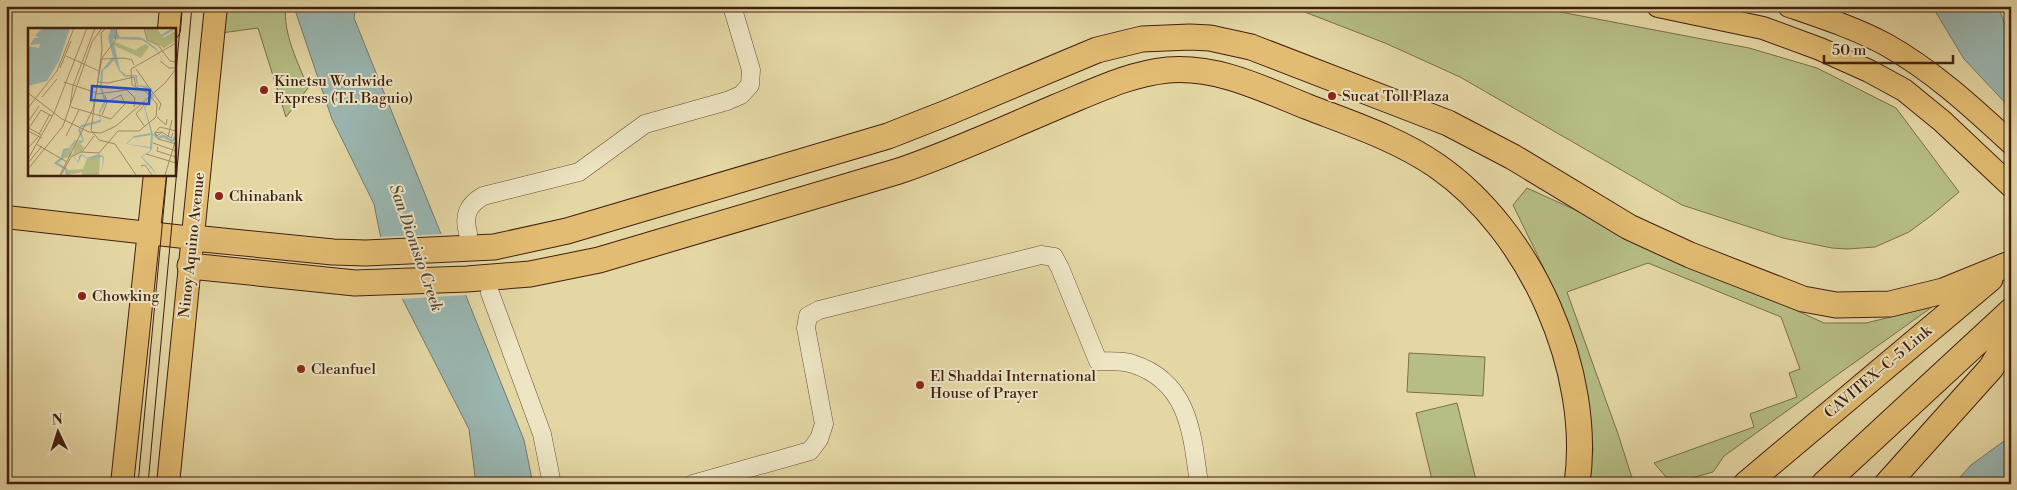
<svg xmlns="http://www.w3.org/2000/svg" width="2017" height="490" font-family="'Libre Bodoni',serif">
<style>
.green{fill:#b6be85;stroke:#7c6e4a}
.water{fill:#9ab7b2;stroke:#767a71}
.pier{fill:#e4d7a4}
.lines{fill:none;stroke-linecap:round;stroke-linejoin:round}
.minor-casing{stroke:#6a4d35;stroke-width:19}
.major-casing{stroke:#411f10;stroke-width:24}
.highway-casing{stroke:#411f10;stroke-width:27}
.minor{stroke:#ede5c4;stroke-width:18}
.major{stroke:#e2bc72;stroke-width:22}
.highway{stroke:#e2bc72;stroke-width:25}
.tram{stroke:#411f10;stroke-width:1}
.poi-dot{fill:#8f2418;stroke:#ede5c4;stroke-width:2}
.labels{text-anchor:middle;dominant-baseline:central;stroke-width:4;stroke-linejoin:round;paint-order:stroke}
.poi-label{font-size:15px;fill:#411f10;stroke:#ede5c4;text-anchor:start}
.street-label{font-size:15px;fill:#411f10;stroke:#ede5c4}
.water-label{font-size:16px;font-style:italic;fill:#574538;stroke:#ede5c4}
.inset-river{fill:none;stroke:#9ab7b2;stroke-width:2.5}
.inset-road{fill:none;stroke:#a38d69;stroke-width:1}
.view{fill:#1d4ed8;fill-opacity:0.15;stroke:#1d4ed8;stroke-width:2.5}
.inset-edge{fill:none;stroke:#411f10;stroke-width:2.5}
</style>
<rect width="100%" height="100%" fill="#e4d7a4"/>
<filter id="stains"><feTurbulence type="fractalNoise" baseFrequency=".004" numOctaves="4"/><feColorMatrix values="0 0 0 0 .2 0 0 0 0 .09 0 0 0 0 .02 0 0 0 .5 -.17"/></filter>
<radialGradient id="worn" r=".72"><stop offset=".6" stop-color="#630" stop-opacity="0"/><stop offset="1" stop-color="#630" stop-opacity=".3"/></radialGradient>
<path class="green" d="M223,6H286C282,33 299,64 308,88L286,117L258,28L221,33Z
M1289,6H1529L1749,48L1817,68L1896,108L1959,192L1932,215L1909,232L1875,247L1847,249L1832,248L1783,238L1682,205L1460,77L1385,43Z
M1527,188L1824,323H1866L1932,307L1724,456L1713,472L1688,479L1666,477L1654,463L1754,427L1750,414L1797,397L1789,373L1800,369L1781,317L1648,263L1567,292L1618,434L1634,484H1588L1593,450L1584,374L1555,291L1513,205Z
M1409,353L1485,357L1483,396L1407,392Z
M1457,403L1477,484H1433L1416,413Z"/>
<path class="water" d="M298,6H356L354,18L524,440L533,484H476L469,429L387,269L374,204L332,119L296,13Z
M1932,6H1998L2011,41V109L1964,59Z
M2011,436V484H1954L1971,465Z"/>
<path class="pier" d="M444,234L469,295L400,299L384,270L378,237Z"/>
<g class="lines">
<defs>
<path id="minor" d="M468,233C463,215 468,205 483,196L579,172L645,124L727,101L741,95L750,85L751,70L732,6
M490,293L542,434L552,484
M693,484L810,451L819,439L824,424L806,328L808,316L819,310L1041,255L1054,257L1060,268L1098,361C1109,362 1122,360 1133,364C1189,382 1192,433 1199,484"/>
<path id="major" d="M1658,6L1763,28L1820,49L1869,71L1904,90L1942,121L2011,186
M1789,6C1821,17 1855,28 1885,44C1932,70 1972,107 2011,143
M169,29L171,6
M6,217L193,238
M122,484L155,174
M168,484L216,6"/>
<path id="highway" d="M193,238L333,252L366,253L494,247L567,231L888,136L949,112L1097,50L1142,39L1190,37L1210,38L1251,47L1448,123L1513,157L1629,227L1690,255L1803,299L1836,305L1890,304L1943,291L2007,265
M190,266L355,283L467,279L530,274L599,260L899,171C952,153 1004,129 1056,107C1093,92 1128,74 1168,70C1218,66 1263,89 1308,107C1352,124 1398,139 1437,166C1531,231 1593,371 1577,484
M1746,484L1990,279
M1824,484L2011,311
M1887,484L1991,368L2011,335"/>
</defs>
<use href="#minor" class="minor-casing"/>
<use href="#major" class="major-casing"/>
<use href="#highway" class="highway-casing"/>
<use href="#minor" class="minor"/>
<use href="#major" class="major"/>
<use href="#highway" class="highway"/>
<path class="tram" d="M174,94L182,6
M138,484L167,174
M148,484L192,6"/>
</g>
<g class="poi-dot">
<circle cx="264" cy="90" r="5"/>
<circle cx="1332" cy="96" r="5"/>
<circle cx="219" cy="196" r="5"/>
<circle cx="82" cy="296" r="5"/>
<circle cx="301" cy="369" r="5"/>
<circle cx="920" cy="385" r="5"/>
</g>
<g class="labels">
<g class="poi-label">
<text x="274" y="81">Kinetsu Worlwide<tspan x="274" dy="17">Express (T.I. Baguio)</tspan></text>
<text x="1342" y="96">Sucat Toll Plaza</text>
<text x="229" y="196">Chinabank</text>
<text x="92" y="296">Chowking</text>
<text x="311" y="369">Cleanfuel</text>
<text x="930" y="376">El Shaddai International<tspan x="930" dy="17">House of Prayer</tspan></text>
</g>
<g class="street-label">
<text transform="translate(192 245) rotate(-84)">Ninoy Aquino Avenue</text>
<text transform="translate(1878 372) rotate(-40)">CAVITEX–C-5 Link</text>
</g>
<g class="water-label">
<text transform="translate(416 248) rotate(71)">San Dionisio Creek</text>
</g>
</g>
<g transform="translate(28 28)">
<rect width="148" height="148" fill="#e4d7a4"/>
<path d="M117,0H129L135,10L147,3V13L136,20L119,11ZM87,14L107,22L117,16L121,19L113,30L85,17ZM49,113H56L52,116L56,119L54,123L45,127L47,116L42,124L44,128L34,131L36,122H41L47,114L52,115ZM72,128L71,147H54V144L40,147V142L55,141L59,131Z" fill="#b6be85"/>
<path d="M15,0H42L31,33L19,53L0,58V18L11,20L12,16L2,17L6,10H11L7,7ZM83,0H87L92,9H111L116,11L128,20L137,36L128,22L114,12L85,11L92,42L98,47H109L110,57L119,58L126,69L117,80L125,106L124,121L122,124L114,129L123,138L129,147L113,129L122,123V120L98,116L106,108L123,105L116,79L124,72L117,60L109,58L107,48L97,49L92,44L86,32L80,39L75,42L74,59L78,74L72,85L73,94L52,100L56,113L53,115L48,113L41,121L50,134L51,128L54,126L59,130L71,126L75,128L76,130L73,147L75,129L59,131L54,127L50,135L40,121L47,112L55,113L50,102L53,97L72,92L71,84L76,73L72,59L73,43L85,29L80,10ZM123,107L122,119L99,116L105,110Z" fill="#9ab7b2" fill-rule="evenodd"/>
<path class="inset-river" d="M133,8L147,0M126,106L130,110L135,108L144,113L148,109M39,147L38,141L28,135L34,130L36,122L41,121"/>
<path class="inset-road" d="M78,0L73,5L74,22L63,102L71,112L87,116L108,147M116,0L119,12L130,17L142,33L148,34M38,28L71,43M74,31L96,30L104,32L106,37M132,33L141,40H148M32,40L43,13M108,41L133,76L131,82M36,54L69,65M69,54L80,55L106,49L108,59M0,65L34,91L61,104L73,105L88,98L137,55L148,41M69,66L99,62L107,70L106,79M14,69L29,51M42,78L45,58L67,0M43,79L83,91L97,76L93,67L79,74M0,80L29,43L46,0M74,87L79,74L77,67M129,89L138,97L139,91M0,94L11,78M117,99L108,86L118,75M132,99L127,105L129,108L134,104M132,99L148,103M0,103L14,110M126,105L134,104L143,110L145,105M11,106L22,86M13,107L1,100L13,82L24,88M38,108L51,82M140,109L144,92M130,111L148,116M125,115L148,123M8,116L39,134M130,119L129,123L148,129M0,120L11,108M54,124L66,108M118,126L148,135M0,131L26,85L59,0M0,135L14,118M113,138L117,137L124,147M0,141L35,98L64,14L74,0M32,147L65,81L74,30L87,13L89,0M33,147L43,129L53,124L71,125L90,103H111L128,89L129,76L118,64L104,57L103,41L148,15M137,147L147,114"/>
<path class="view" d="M64,58L122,62L121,76L63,72Z"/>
<rect width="148" height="148" class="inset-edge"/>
</g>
<rect width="2017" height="490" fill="none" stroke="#e4d7a4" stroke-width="25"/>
<rect x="8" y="8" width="2002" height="475" fill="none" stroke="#411f10" stroke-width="2.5"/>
<rect x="12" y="12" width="1992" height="465" fill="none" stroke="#411f10"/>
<g transform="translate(58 432) rotate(356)" stroke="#ede5c4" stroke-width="4" paint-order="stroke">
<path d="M0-4L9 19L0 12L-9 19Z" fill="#411f10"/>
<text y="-8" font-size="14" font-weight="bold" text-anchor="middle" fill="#411f10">N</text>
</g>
<path d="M1824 55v8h129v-8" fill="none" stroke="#411f10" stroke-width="2.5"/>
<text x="1832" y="55" font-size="15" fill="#411f10" stroke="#ede5c4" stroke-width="4" paint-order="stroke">50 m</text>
<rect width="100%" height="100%" filter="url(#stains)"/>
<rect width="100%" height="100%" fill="url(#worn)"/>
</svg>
